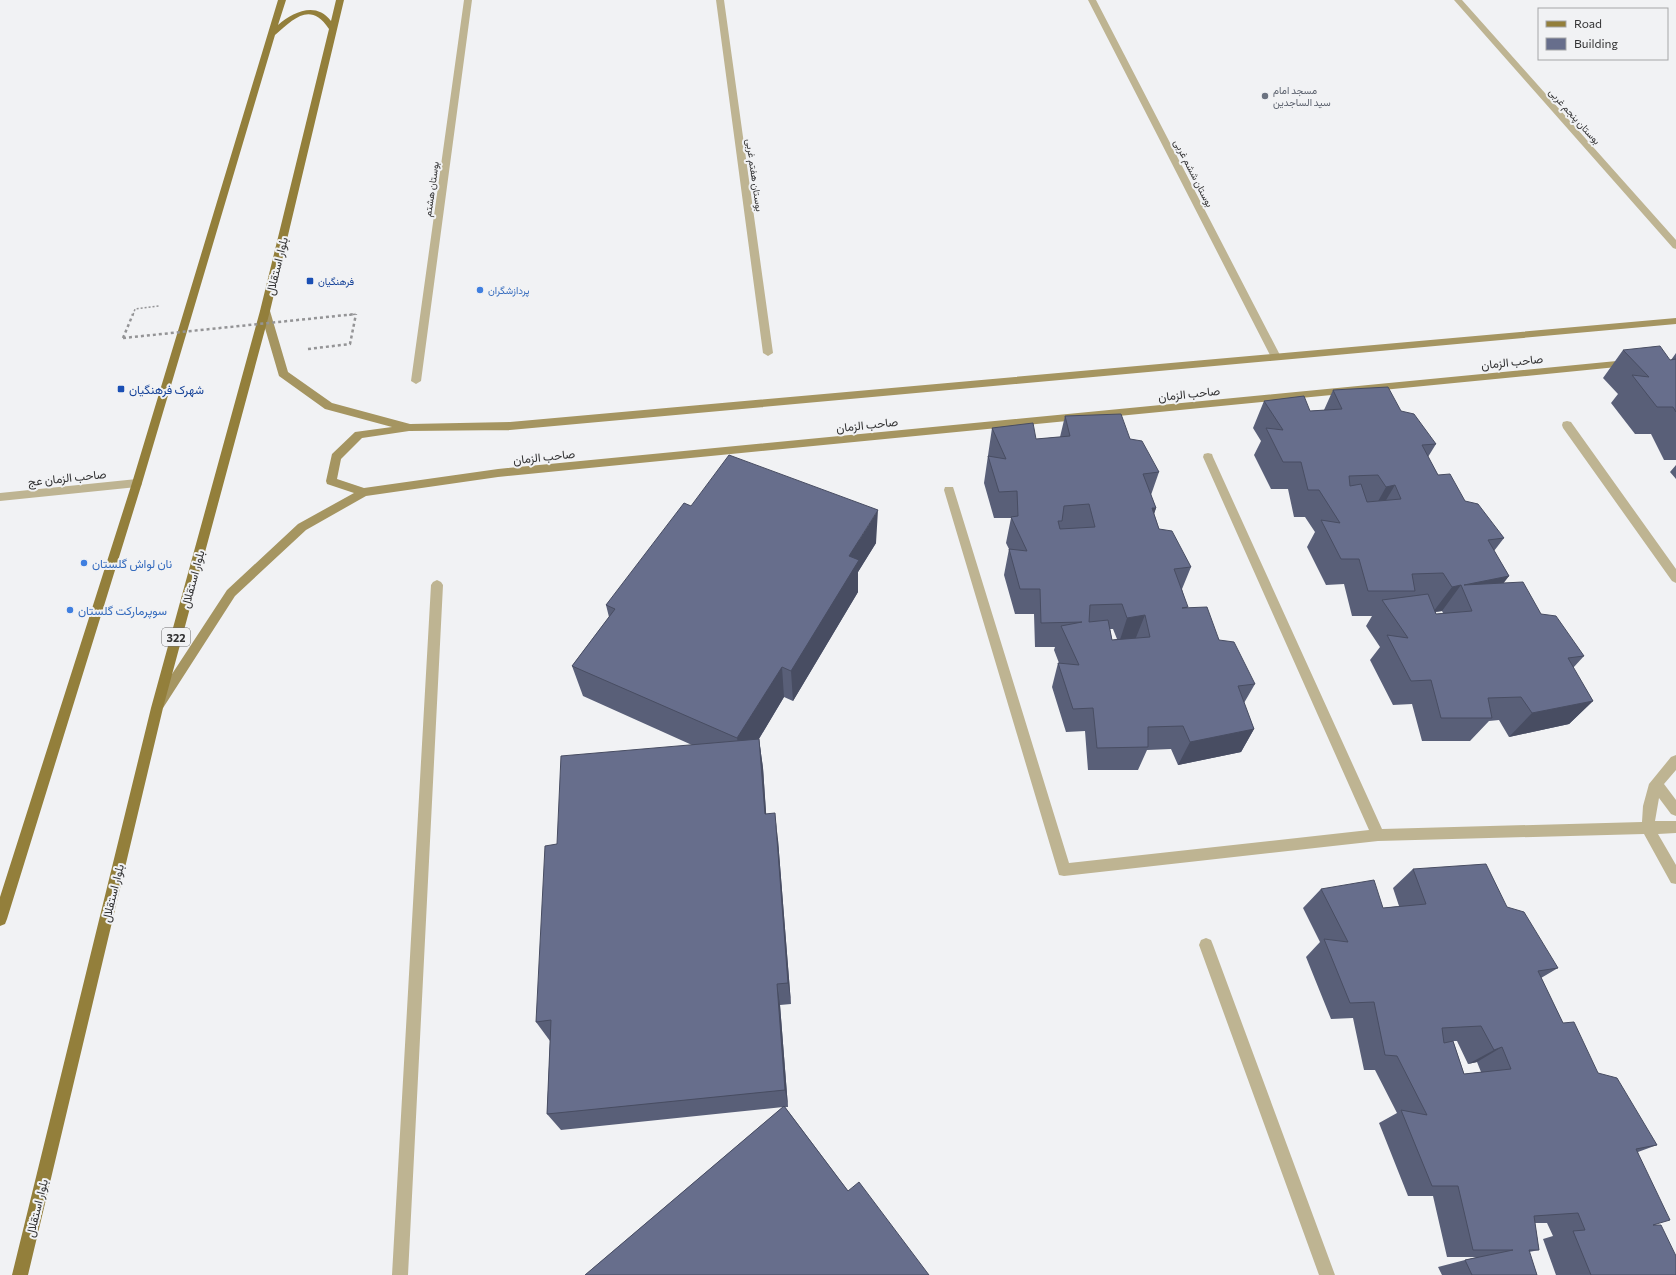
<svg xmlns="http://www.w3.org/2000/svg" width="1676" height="1275" font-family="Commissioner,Vazirmatn,sans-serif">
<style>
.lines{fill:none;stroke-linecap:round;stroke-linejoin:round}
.path-far1{stroke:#949496;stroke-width:1.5;stroke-dasharray:2 2;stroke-linecap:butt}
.path{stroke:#949496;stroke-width:2.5;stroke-dasharray:3 3;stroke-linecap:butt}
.service{fill:#beb492;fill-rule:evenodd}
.minor{fill:#beb492;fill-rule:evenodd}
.secondary{fill:#a59561;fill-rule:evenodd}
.primary{fill:#937f3b;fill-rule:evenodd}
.path-bridge-far1{stroke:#949496;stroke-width:1.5;stroke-dasharray:2 2;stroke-linecap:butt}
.path-bridge{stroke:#949496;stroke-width:2.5;stroke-dasharray:3 3;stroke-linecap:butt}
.wall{fill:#595f78;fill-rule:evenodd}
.shaded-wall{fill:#484d62}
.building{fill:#676e8c;stroke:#484d62;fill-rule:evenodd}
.worship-dot{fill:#6b7280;stroke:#f1f2f4;stroke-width:1.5}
.transit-dot{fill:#1a4fb4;stroke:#f1f2f4;stroke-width:1.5}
.shop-dot{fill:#3f7fe0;stroke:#f1f2f4;stroke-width:1.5}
.labels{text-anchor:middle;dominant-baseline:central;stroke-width:4;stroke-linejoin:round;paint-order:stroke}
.far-worship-label{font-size:10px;fill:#5b616d;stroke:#f1f2f4;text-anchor:start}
.far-street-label{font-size:10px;fill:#333334;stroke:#f1f2f4}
.far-transit-label{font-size:10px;fill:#164399;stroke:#f1f2f4;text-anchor:start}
.far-shop-label{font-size:10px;fill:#366cbe;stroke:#f1f2f4;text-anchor:start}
.shield{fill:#f1f2f4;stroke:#6c6c6e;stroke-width:1}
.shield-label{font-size:11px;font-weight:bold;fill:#333334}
.street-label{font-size:12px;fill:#333334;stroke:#f1f2f4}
.transit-label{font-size:12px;fill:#164399;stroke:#f1f2f4;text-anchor:start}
.shop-label{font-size:12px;fill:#366cbe;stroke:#f1f2f4;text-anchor:start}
</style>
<rect width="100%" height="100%" fill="#f1f2f4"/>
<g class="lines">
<path class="path-far1" d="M133,315L135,309L159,306"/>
<path class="path" d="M123,338L133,314
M308,349L350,344L356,314"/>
<path class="service" d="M1567,421L1571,422L1676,569V583L1672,581L1563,428L1562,425L1563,422Z
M1208,453L1212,454L1213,457L1382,829L1642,822L1643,806L1649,784L1671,757L1676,755V770L1664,784L1676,800V816L1671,814L1659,798L1655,821H1676V833L1658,834L1676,865V884L1671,883L1644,834L1378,841L1064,876L1059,875L944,490L945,487H953L954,490L1069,863L1369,830L1203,457L1204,454Z
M437,580L441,582L443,585L408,1275H392L431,585L433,582Z
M1206,938L1211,940L1213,945L1335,1275H1319L1199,945L1201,940Z"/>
<path class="minor" d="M464,0H472L421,381L416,384L411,381Z
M716,0H724L773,353L768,356L763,353Z
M1088,0H1096L1281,357L1280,359H1272L1271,357Z
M1454,0H1462L1676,240V249L1673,248Z
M137,479L141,480L142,483L141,486L137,487L0,501V493Z"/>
<path class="secondary" d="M265,308L270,311L288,372L332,403L410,424L510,422L1676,318V324L510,430L409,431L362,438L341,459L337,479L364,488L498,469L1627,360L1632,363L1627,366L498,477L366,496L306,530L235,596L163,708L159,709L155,708L153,704L155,700L227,590L298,524L354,493L327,484L326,481L332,454L355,432L392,427L325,409L279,376L260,311Z"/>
<path class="primary" d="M278,0H286L278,25C293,12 316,1 331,21L336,0H344L270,311L163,708L28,1275H12L151,708L260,311L329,29C310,1 294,19 275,35L142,483L7,919L5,924L0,926V897L132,483Z"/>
<path class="path-bridge-far1" d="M349,315L356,314"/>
<path class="path-bridge" d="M123,338L356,314"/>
</g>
<path class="wall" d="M1623,350L1670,360H1671L1676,353V460H1664L1651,434H1635L1611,403L1618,394L1603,378Z
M1333,390L1401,411L1436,444L1428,457L1438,475L1465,501L1504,538L1494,551L1509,576L1503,583L1541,614L1584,656L1573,668L1593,701L1569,724L1509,737L1499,720L1489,721L1470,741H1422L1412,704L1393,705L1370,660L1380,647L1366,626L1372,616H1352L1344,584L1326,585L1307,547L1315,532L1305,517H1294L1288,489H1271L1254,455L1261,441L1253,428L1264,401L1310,411L1324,410ZM1442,611L1443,613L1436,614V612Z
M1065,416L1130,439L1159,472L1151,495L1156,508L1154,514L1159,529L1191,567L1182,589L1187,608L1219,640L1255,684L1244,703L1254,729L1241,752L1178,765L1171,749L1147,750L1138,770H1088L1085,731L1066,732L1052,687L1058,663H1059L1054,650L1055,647H1035L1034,614H1015L1004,575L1009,549L1006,543L1011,518H994L984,483L992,428L1036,439L1060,437ZM1110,629H1113L1117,639L1112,640Z
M1676,465V479L1670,472Z
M691,506L876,543L858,572V592L793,701L784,697L759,739L763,768L766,814L778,840L791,1004L780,1005L788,1107H785L848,1191L929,1275H585L783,1107L561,1130L547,1114L550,1041L536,1022L557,844L692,745L583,696L572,666L609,617L606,605Z
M1413,869L1507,907L1558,968L1541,978L1563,1023L1598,1073L1657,1145L1638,1152L1653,1225L1676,1275H1556L1543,1239L1553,1236L1547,1223H1535L1539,1250L1529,1252L1537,1275H1442L1438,1267L1465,1260L1477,1257H1447L1433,1196H1408L1379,1123L1397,1113L1375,1070H1364L1353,1018L1331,1019L1306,957L1320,942L1303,908L1321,889L1383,908L1399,906L1393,888ZM1453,1041H1457L1468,1064L1477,1062L1481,1072L1464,1074Z"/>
<path class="shaded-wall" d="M1395,485L1379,512L1371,514L1386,487Z
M1152,508H1156L1147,534Z
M878,510L876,543L858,572V592L793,701L791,671L849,556Z
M1509,576L1489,602L1464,585Z
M1461,585L1442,611L1433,612L1452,587Z
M1145,615L1135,640L1119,643L1127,618Z
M782,667L784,697L742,767L737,738Z
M1593,701L1569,724L1509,737L1532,713Z
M1254,729L1241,752L1178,765L1190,742Z
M759,739L763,768L768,840L765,814Z
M775,813L778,840L791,1004L788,983Z
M777,984L780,1005L788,1107L785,1090Z
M1502,1047L1477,1062L1468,1064L1494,1050Z"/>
<path class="building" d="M1660,346L1670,360L1676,359V412L1673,407H1657L1632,375L1649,377L1623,350Z
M1388,387L1401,411L1414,414L1436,444L1422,445L1438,475L1450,474L1465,501L1478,504L1504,538L1488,540L1509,576L1464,585L1523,582L1541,614L1556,616L1584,656L1568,658L1593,701L1532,713L1521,697L1488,698L1492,718H1441L1431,680L1411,681L1387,635L1408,638L1382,600L1428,594L1436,614L1472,611L1461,585L1452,587L1443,573L1412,574L1415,591H1368L1359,559H1341L1321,520L1340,523L1319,490H1308L1301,462H1283L1266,428L1283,430L1264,401L1304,396L1310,411L1342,409L1333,390ZM1378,475L1386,487L1395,485L1401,499L1367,502L1361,484L1350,486L1349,476Z
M1121,414L1130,439L1142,441L1159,472L1143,474L1156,508H1152L1159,529L1172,531L1191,567L1174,569L1188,607L1182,608L1207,607L1219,640L1234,642L1255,684L1238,686L1254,729L1190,742L1183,726L1148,727V747L1097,748L1093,708L1073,709L1058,663L1079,665L1061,626L1082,622L1041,623L1040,589H1020L1009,549L1027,551L1011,517L1018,516L1017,491L999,492L988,456L1006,459L992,428L1033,423L1036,439L1070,436L1065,416ZM1089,504L1095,527L1060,529L1058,521H1062L1064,506ZM1122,604L1127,618L1145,615L1150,637L1112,640L1108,620L1089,622L1090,605Z
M729,455L878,510L849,556L859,560L791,671L782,667L737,738L572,666L615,609L606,605L684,503L691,506Z
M759,739L765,814L775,813L788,983L777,984L785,1090L547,1114L551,1020L536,1022L545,846L557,844L561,756Z
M1486,864L1507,907L1524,912L1558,968L1538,971L1563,1023L1574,1022L1598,1073L1617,1078L1657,1145L1636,1149L1670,1220L1653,1225H1661L1676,1256V1275H1591L1573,1231L1585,1230L1578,1213L1534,1216L1539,1250H1529L1537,1275H1472L1465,1260L1513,1250H1473L1458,1186H1432L1401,1110L1427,1115L1397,1056L1385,1055L1374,1002L1350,1003L1324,939L1348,942L1321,889L1374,880L1383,908L1426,904L1413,869ZM1481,1026L1494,1050L1502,1047L1511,1069L1464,1074L1453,1041L1444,1043L1442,1028Z
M784,1106L848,1191L859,1182L929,1275H585Z"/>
<circle class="worship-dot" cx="1265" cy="96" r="4"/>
<g class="transit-dot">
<rect x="306" y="277" width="8" height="8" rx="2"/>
<rect x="117" y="385" width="8" height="8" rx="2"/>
</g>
<g class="shop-dot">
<circle cx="480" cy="290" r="4"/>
<circle cx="84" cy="563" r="4"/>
<circle cx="70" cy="610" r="4"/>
</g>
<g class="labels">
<g class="far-worship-label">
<text x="1273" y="90">مسجد امام<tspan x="1273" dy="12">سید الساجدین</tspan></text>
</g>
<g class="far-street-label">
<text transform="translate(1575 116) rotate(48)">بوستان پنجم غربی</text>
<text transform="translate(1194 173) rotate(63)">بوستان ششم غربی</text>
<text transform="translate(755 175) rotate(82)">بوستان هفتم غربی</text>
<text transform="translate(431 189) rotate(-82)">بوستان هشتم</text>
</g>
<g class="far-transit-label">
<text x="318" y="281">فرهنگیان</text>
</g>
<g class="far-shop-label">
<text x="488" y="290">پردازشگران</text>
</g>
<rect class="shield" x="162" y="628" width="28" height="18" rx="3"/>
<g class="shield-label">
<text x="176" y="637">322</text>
</g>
<g class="street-label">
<text transform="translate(276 266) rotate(-76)">بلوار استقلال</text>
<text transform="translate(1512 361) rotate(-6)">صاحب الزمان</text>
<text transform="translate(1189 393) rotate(-6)">صاحب الزمان</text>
<text transform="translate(867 424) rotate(-6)">صاحب الزمان</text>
<text transform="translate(544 456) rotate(-6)">صاحب الزمان</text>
<text transform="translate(67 477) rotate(-6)">صاحب الزمان عج</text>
<text transform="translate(192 579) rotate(-75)">بلوار استقلال</text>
<text transform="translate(112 893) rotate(-76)">بلوار استقلال</text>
<text transform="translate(36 1208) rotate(-76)">بلوار استقلال</text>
</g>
<g class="transit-label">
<text x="129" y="389">شهرک فرهنگیان</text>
</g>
<g class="shop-label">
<text x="92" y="563">نان لواش گلستان</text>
<text x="78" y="610">سوپرمارکت گلستان</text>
</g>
</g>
<rect x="1538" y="8" width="130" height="52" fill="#f1f2f4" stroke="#a5a6a7"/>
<rect x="1546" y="21" width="20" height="6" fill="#937f3b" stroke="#a5a6a7"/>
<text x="1574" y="28" font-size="12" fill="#333334">Road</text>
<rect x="1546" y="38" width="20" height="12" fill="#676e8c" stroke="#a5a6a7"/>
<text x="1574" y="48" font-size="12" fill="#333334">Building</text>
</svg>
